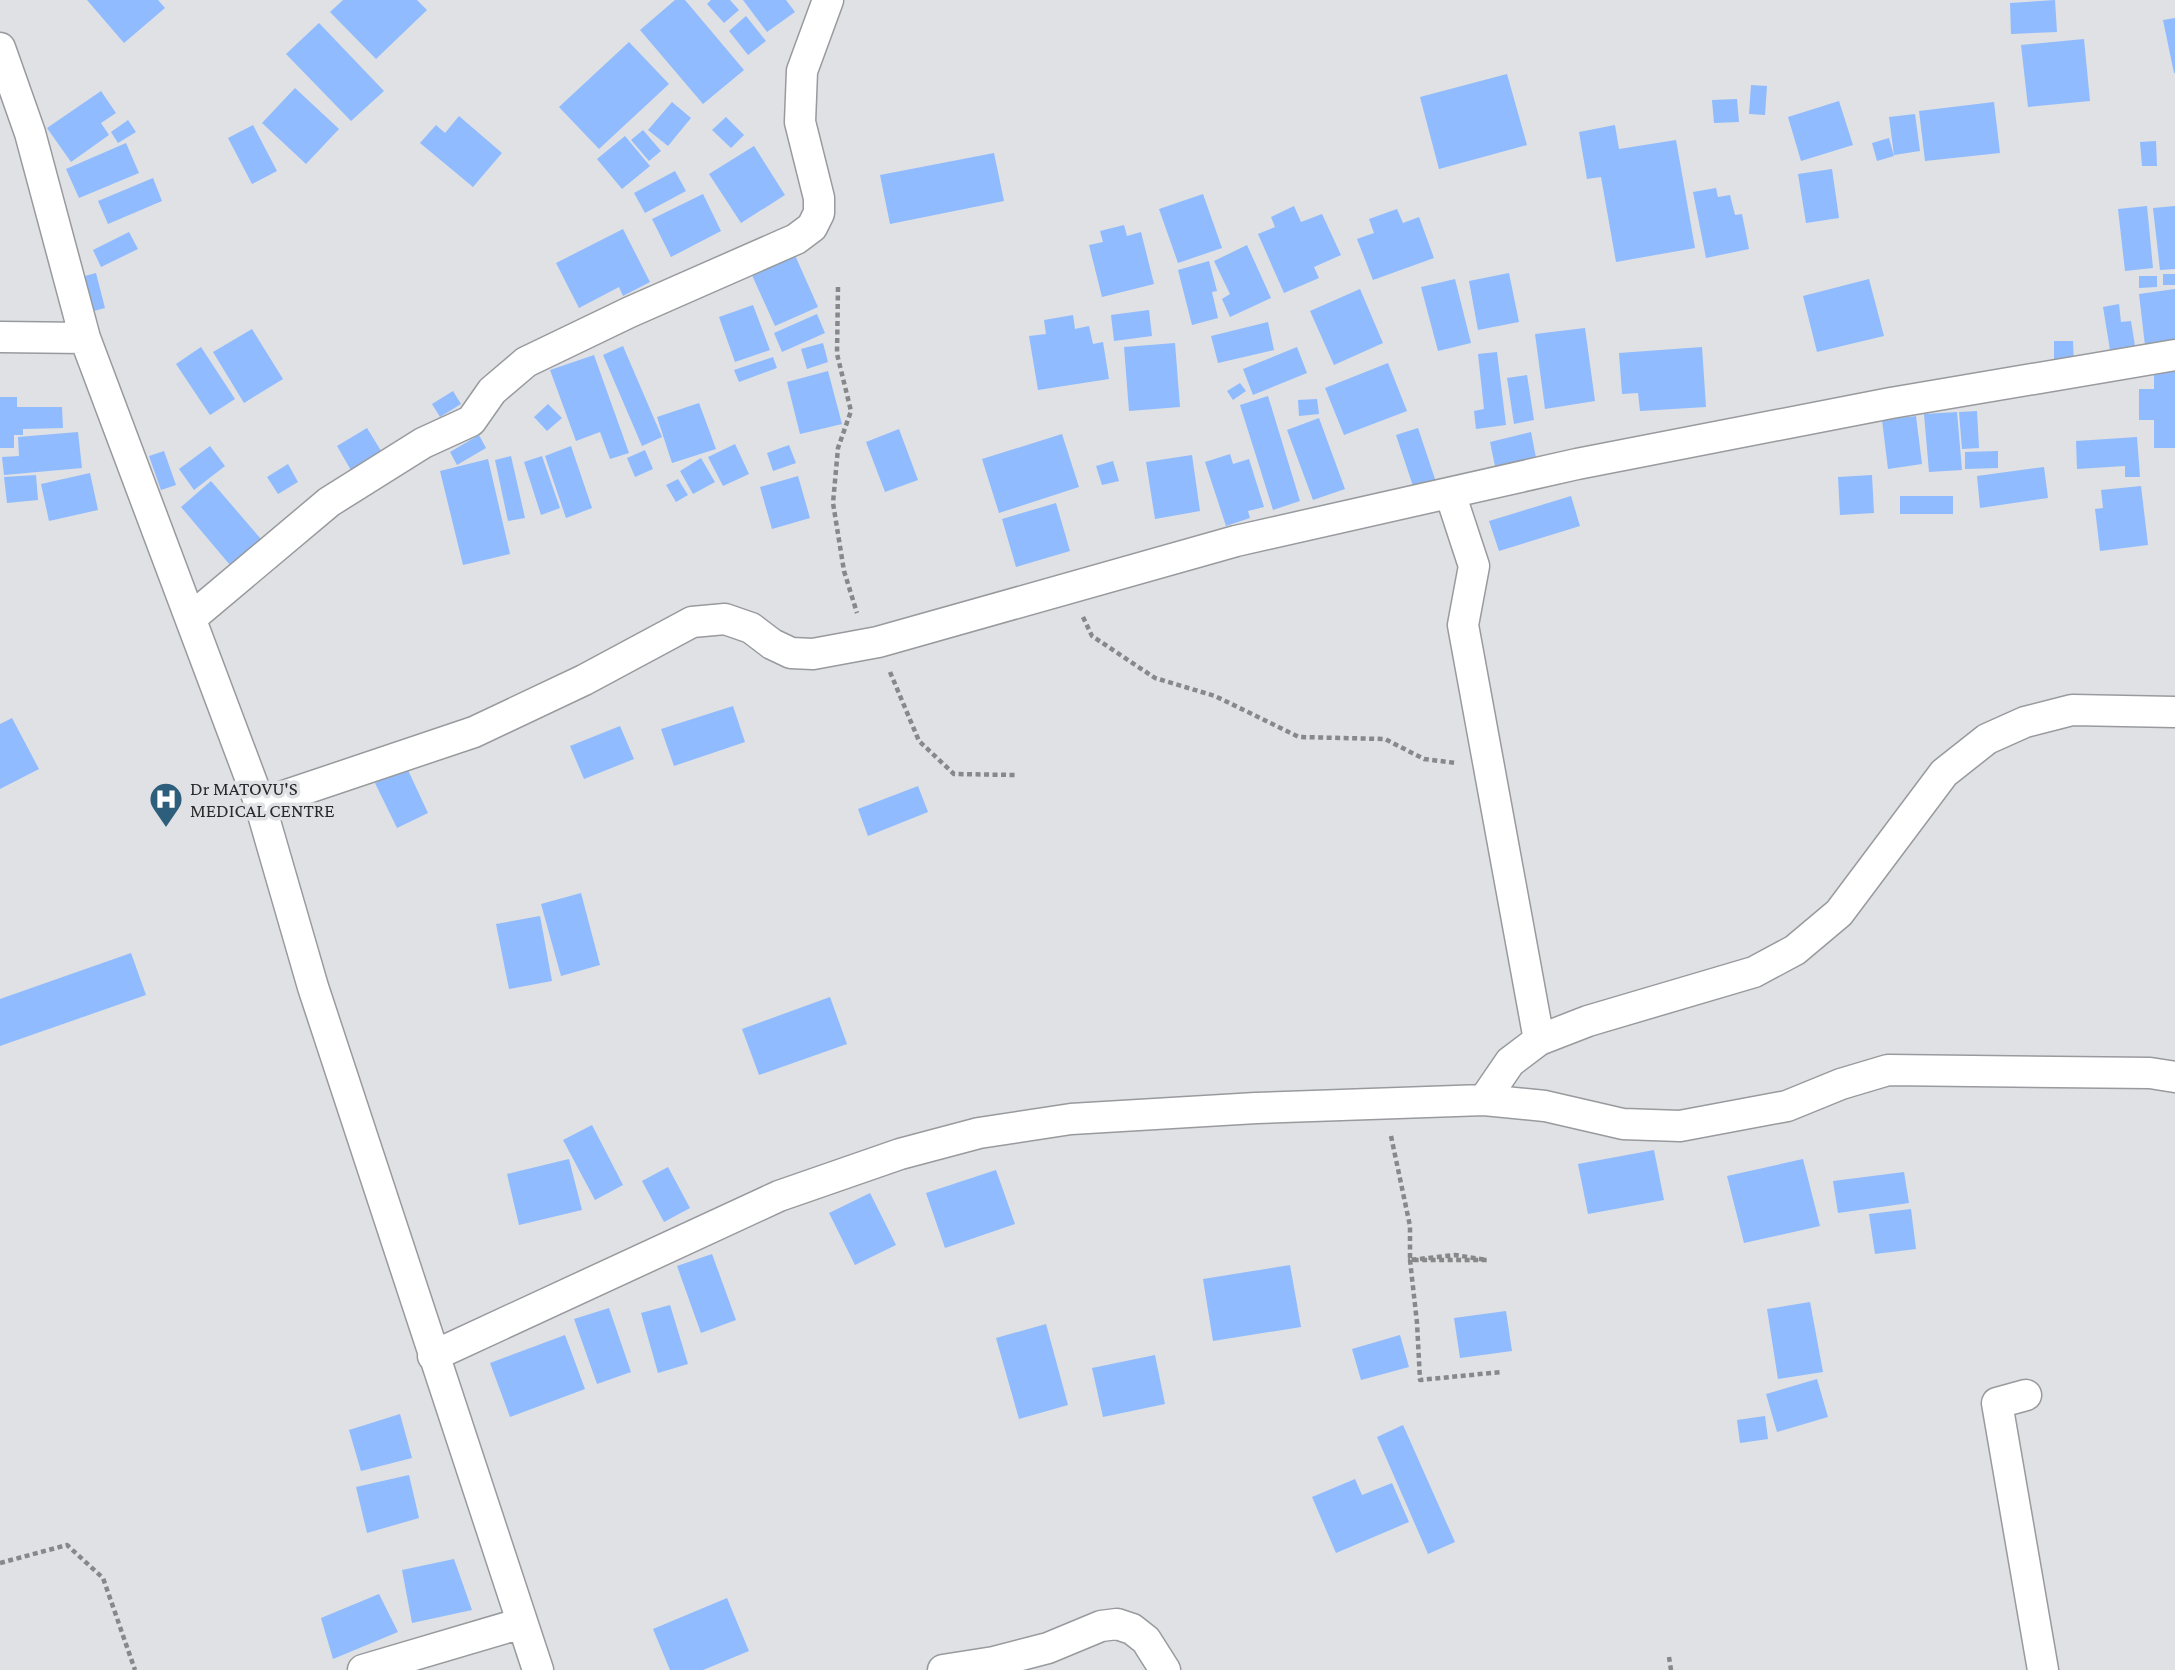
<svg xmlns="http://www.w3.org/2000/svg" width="2175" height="1670" font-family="'Crimson Pro',serif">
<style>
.building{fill:#90bbfe}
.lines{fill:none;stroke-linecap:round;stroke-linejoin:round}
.minor-casing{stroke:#989a9d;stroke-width:33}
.path{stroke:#87888a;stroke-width:4.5;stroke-dasharray:5 3.5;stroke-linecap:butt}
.minor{stroke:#fff;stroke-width:30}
.labels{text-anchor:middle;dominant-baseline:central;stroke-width:7;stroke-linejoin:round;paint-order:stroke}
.poi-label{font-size:19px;fill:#292a2b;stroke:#dfe1e4;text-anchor:start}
</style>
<rect width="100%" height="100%" fill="#dfe1e4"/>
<path class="building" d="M87,0H158L165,8L124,43Z
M343,0H417L427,10L376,59L330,12Z
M675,0H685L744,70L703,104L640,30Z
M711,0H730L739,10L724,23L707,4Z
M743,0H786L795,12L767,32Z
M2055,0L2057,32L2011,34L2010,3Z
M746,16L766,41L748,55L729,31Z
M2175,18V73H2174L2163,20Z
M319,23L384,91L351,121L286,54Z
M2084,39L2090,101L2028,107L2021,45Z
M629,42L669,84L599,149L559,107Z
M1507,74L1527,145L1439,169L1420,97Z
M1751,85L1767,86L1765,115L1749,114Z
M295,88L339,129L306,164L262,123Z
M101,91L116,113L101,123L109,135L71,162L47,128Z
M1737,99L1739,122L1714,123L1712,100Z
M1839,101L1853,145L1801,161L1788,117Z
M672,102L691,118L668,146L648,130Z
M1994,102L2000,153L1925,161L1919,111Z
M1915,114L1920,151L1894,155L1889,117Z
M459,116L502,153L473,187L420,143L436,125L445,133Z
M726,117L744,135L731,148L712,130Z
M128,120L136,132L118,143L111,132Z
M253,125L277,171L252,184L228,138Z
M1615,125L1619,149L1676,140L1695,248L1616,262L1601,177L1587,179L1579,132Z
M643,130L661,151L649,161L631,140Z
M625,136L650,166L622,189L597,159Z
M1889,138L1894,156L1877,161L1872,143Z
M2156,141L2157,166H2142L2140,142Z
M126,143L139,173L79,198L66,169Z
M754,146L785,195L741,223L709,174Z
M994,153L1004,201L890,224L880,175Z
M1832,169L1839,218L1806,223L1798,174Z
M675,171L686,191L645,213L634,193Z
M153,178L162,201L108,224L98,201Z
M1716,188L1718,197L1730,195L1735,215L1742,214L1749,249L1706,258L1693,192Z
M703,194L721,231L671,257L652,219Z
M1203,194L1222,248L1178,263L1159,209Z
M1294,206L1301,222L1322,214L1341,255L1314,267L1319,278L1284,293L1258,234L1275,227L1271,217Z
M2147,206L2153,268L2125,271L2118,209Z
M2175,206V269L2160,270L2153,208Z
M1397,209L1403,223L1419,217L1434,258L1373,280L1357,239L1374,233L1369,219Z
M1124,225L1127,236L1141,232L1154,284L1102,297L1089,245L1103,242L1100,231Z
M623,229L650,282L623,296L619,287L579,308L556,263Z
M129,232L138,249L101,267L93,250Z
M1247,245L1271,298L1230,317L1222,299L1230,294L1214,261Z
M794,253L818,307L775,326L751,273Z
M1209,261L1217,291L1212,292L1218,318L1192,325L1178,270Z
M96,273L105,308L90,312L81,277Z
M1509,273L1519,322L1478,330L1469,281Z
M2163,274H2175V285H2163Z
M2139,276H2157V287L2139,288Z
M1455,279L1471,343L1438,351L1421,287Z
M1869,279L1884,336L1817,352L1803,296Z
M1360,289L1383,343L1334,365L1310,311Z
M2175,289V350L2146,354L2139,294Z
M2119,304L2121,322L2131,321L2135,346L2110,350L2103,307Z
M753,305L770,350L735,362L719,317Z
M1149,310L1152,336L1114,341L1111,315Z
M817,314L825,333L782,352L774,333Z
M1073,315L1075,329L1089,326L1093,344L1103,342L1109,379L1038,390L1029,336L1046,334L1044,320Z
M1268,322L1274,350L1218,363L1211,336Z
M1585,328L1595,401L1545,409L1535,334Z
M252,329L283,379L244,403L213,352Z
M2054,341H2073L2074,364H2054Z
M823,343L828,362L807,369L801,349Z
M1175,343L1180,407L1129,411L1124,347Z
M623,346L662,437L642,446L603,355Z
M201,347L235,399L210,415L176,364Z
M1297,347L1307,373L1253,395L1243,369Z
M1702,347L1706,407L1640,411L1638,393L1622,394L1619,353Z
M1497,352L1506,425L1476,429L1474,411L1484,409L1478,354Z
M594,355L629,453L610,459L600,432L576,441L550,370Z
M773,357L777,368L739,382L734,370Z
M1388,363L1407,411L1344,435L1325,388Z
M2154,368H2175V448H2154V420H2139V389H2154Z
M828,371L842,424L800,434L787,382Z
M1527,375L1534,420L1514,424L1507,378Z
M1240,383L1246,391L1233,400L1227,391Z
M453,391L461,404L440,417L432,404Z
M1268,396L1300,501L1273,510L1240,405Z
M0,397H17V407H62L63,428L23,429V435H14V448H0Z
M1317,399L1319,414L1299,416L1298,400Z
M699,403L716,449L672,463L657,417Z
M548,404L562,418L547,431L534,417Z
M1977,411L1979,448L1962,449L1959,412Z
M1957,412L1962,470L1929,472L1924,414Z
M1916,416L1922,464L1888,469L1882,420Z
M1319,418L1345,489L1313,500L1287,430Z
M367,428L383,454L352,472L337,446Z
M1418,428L1436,482L1414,489L1396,435Z
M899,429L918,480L885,492L866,442Z
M78,432L82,468L4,475L2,457L19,456L18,437Z
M1531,432L1537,463L1496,471L1490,442Z
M1062,434L1079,487L999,513L982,459Z
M479,435L486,448L457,465L450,452Z
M2137,437L2140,477H2125V466L2077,469L2076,441Z
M735,444L749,474L723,486L708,457Z
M789,445L796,463L773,471L767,453Z
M210,446L225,466L194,490L179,469Z
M571,446L592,508L566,518L545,456Z
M645,450L653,469L635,477L627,458Z
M164,451L176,485L161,490L149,456Z
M1998,451V468L1965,469V452Z
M1230,454L1233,464L1249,459L1264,507L1248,511L1250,518L1226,526L1205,462Z
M1192,455L1200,511L1155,519L1146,462Z
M511,456L525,518L508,521L495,460Z
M542,456L560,508L541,515L524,462Z
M701,458L715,482L693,494L680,471Z
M488,459L510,554L463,565L440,471Z
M1113,461L1119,481L1102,485L1096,466Z
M288,464L298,482L278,494L267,477Z
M2044,467L2048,498L1980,508L1977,476Z
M90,473L98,510L49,521L41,484Z
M36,475L38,500L7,503L4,477Z
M1872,475L1874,513L1840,515L1838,477Z
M798,476L810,518L772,529L760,487Z
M678,479L688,495L676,502L666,485Z
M211,481L261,539L230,565L181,507Z
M2141,486L2148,545L2100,551L2095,509L2103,508L2101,490Z
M1571,496L1580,526L1499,551L1489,521Z
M1900,496H1953V514H1900Z
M1056,503L1070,551L1016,567L1002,519Z
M733,706L745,742L674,766L661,729Z
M12,718L39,769L0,789V724Z
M620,726L634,759L584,779L570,746Z
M407,768L428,813L397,828L375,783Z
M918,786L928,812L868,836L858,809Z
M581,893L600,965L561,976L541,904Z
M540,916L552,981L509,989L496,924Z
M131,953L146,995L0,1046V999Z
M830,997L847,1044L759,1075L742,1029Z
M592,1125L623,1185L595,1200L563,1140Z
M1654,1150L1664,1200L1588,1214L1578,1164Z
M569,1159L582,1210L519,1225L507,1174Z
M1803,1159L1820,1226L1744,1243L1727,1176Z
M668,1167L690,1208L664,1222L642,1181Z
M996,1170L1015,1224L945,1248L926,1193Z
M1904,1172L1909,1203L1838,1213L1833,1181Z
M870,1193L896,1245L855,1265L829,1213Z
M1911,1209L1916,1249L1875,1254L1869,1214Z
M712,1254L736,1320L701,1333L677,1266Z
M1290,1265L1301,1327L1213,1341L1203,1279Z
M1810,1302L1823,1372L1778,1379L1767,1309Z
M670,1305L688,1364L658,1373L641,1313Z
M609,1308L631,1372L597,1384L574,1319Z
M1506,1311L1512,1351L1460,1358L1454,1318Z
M1046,1324L1068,1405L1019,1419L996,1338Z
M565,1335L585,1389L510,1417L490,1363Z
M1400,1335L1409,1367L1361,1380L1352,1349Z
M1155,1355L1165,1404L1103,1417L1092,1368Z
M1817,1379L1828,1417L1777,1432L1766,1394Z
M400,1414L412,1458L361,1471L349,1430Z
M1765,1416L1768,1439L1740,1443L1737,1420Z
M1403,1425L1455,1542L1428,1554L1377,1437Z
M409,1475L419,1518L367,1533L356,1487Z
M1355,1479L1362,1495L1392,1483L1409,1522L1336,1553L1312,1497Z
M454,1559L472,1610L412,1623L402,1570Z
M379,1594L398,1632L333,1659L321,1618Z
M727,1598L749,1651L703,1670H670L653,1629Z"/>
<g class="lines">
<defs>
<path id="minor" d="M0,48L30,133L85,338L260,804L313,987L538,1670
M0,337L85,338
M1450,493L1474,566L1463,625L1539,1040
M191,618L329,502L423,443L471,421L492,391L526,362L630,312L796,239L812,227L819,213V198L800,122L802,71L828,0
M260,804L474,732L584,680L692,622L725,619L751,628L772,644L791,653L813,654L878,642L1236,541L1577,464L1891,403L2175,355
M1484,1100L1510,1062L1539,1040L1588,1021L1754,972L1795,950L1839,913L1944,773L1987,739L2025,722L2072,710L2175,712
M433,1356L779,1196L900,1154L979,1133L1071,1119L1256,1108L1484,1100L1545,1106L1623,1124L1680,1126L1787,1106L1841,1084L1888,1070L2150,1073L2175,1077
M2026,1395L1997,1403L2043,1670
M363,1670L522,1623
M943,1670L994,1662L1048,1648L1101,1626L1117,1624L1132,1629L1146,1640L1165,1670"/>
</defs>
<use href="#minor" class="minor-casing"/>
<path class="path" d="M838,287L837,354L851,411L838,448L833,503L844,571L857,613
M1083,617L1092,636L1155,678L1215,696L1299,737L1385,739L1424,759L1456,763
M890,672L919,741L954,774L1015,775
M1391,1136L1410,1226V1260L1455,1255L1487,1260H1410L1417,1323L1420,1380L1501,1372
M0,1563L67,1545L103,1578L135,1670
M1669,1657L1671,1670"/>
<use href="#minor" class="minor"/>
</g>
<defs>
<symbol id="hospital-pin" viewBox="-11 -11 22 30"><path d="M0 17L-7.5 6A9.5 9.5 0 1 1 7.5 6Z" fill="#2d5e7c" stroke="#dfe1e4"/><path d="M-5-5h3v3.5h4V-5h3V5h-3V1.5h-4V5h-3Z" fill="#fff"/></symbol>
</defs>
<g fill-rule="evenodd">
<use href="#hospital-pin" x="147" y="780" width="38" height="52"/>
</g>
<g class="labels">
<g class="poi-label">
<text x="190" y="788">Dr MATOVU'S<tspan x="190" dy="22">MEDICAL CENTRE</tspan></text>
</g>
</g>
</svg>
